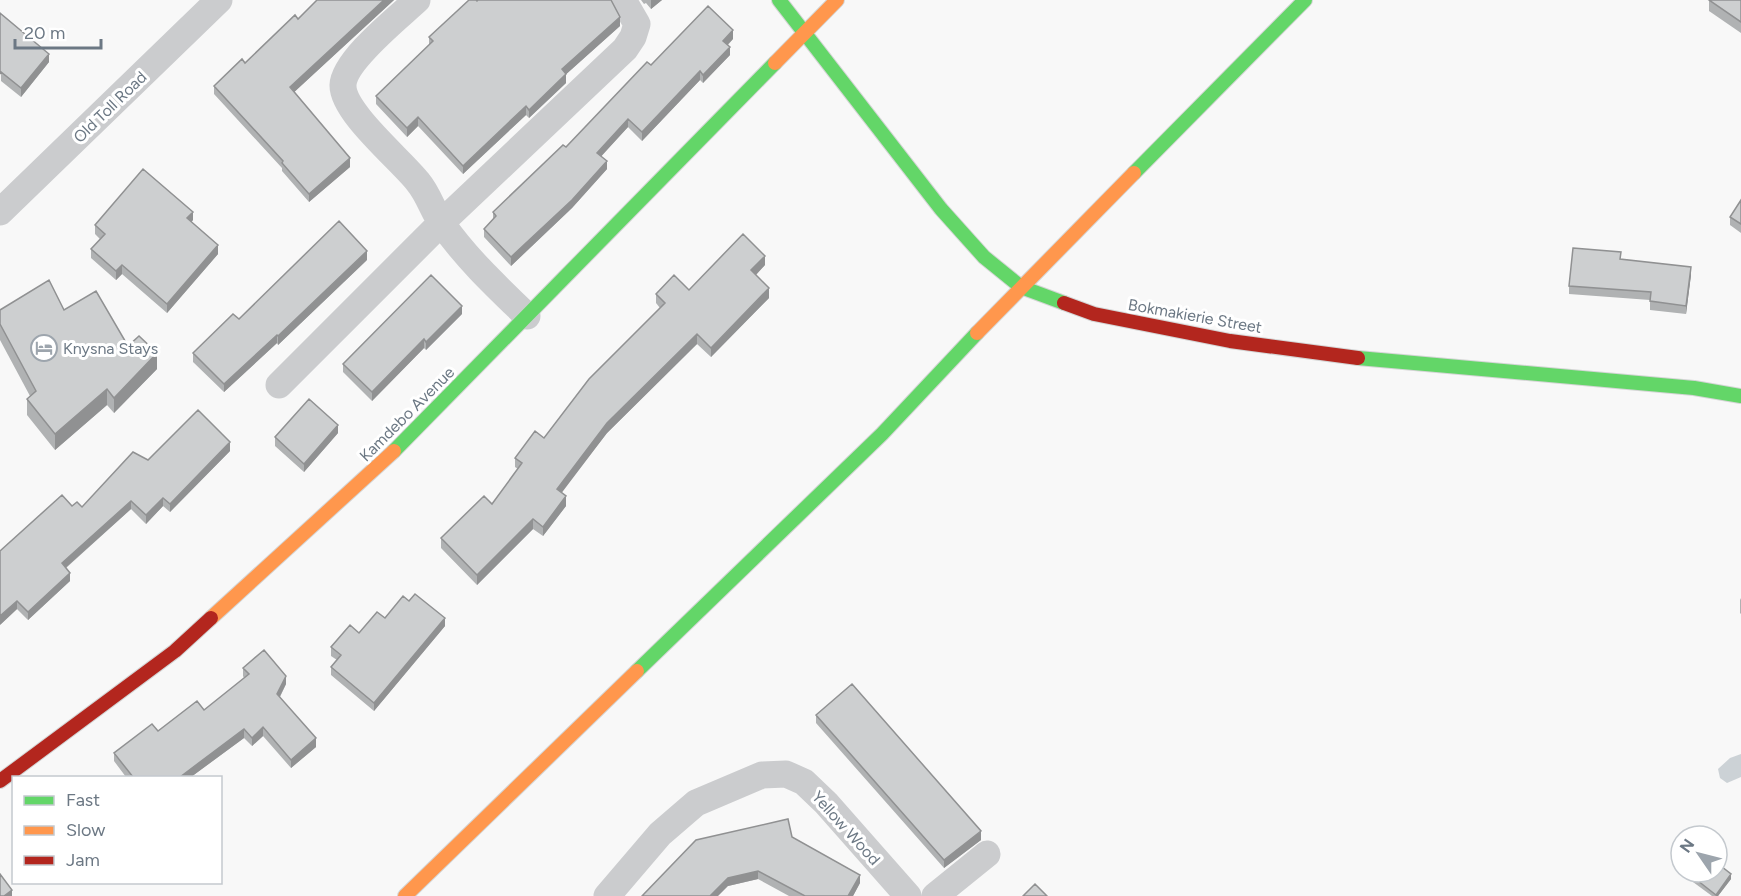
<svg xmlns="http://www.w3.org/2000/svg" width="1741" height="896" font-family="Figtree,sans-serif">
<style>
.water{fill:#ccd2d6}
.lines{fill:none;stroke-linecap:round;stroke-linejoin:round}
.fast-casing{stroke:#d4d5d5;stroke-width:16}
.slow-casing{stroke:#d4d5d5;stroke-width:16}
.jam-casing{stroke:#d4d5d5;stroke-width:16}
.street{stroke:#cbccce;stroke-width:27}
.fast{stroke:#63d668;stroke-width:14}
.slow{stroke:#ff974d;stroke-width:14}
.jam{stroke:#b3261e;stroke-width:14}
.wall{fill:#b0b2b3}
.shaded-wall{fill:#909192}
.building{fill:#cdcfd0;stroke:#909192;stroke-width:1.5}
.labels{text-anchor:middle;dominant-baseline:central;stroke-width:6;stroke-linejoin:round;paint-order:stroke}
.street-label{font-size:16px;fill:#6c7884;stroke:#fff}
.poi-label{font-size:16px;fill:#6c7884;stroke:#fff;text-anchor:start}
</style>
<rect width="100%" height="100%" fill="#f8f8f8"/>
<path class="water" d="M1741,754V777L1727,783L1720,778L1718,769L1730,758Z"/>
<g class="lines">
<defs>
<path id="fast" d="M779,0L941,209L984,257L1021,287L1064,303
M1134,173L1305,0
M1358,358L1694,388L1741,396
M394,451L775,63
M637,671L882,434L977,333"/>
<path id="slow" d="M775,63L837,0
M977,333L1134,173
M211,618L394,451
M405,896L637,671"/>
<path id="jam" d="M1064,303L1094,314L1230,341L1358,358
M0,781L175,651L211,618"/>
</defs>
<use href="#fast" class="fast-casing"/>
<use href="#slow" class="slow-casing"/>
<use href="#jam" class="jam-casing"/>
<path class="street" d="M417,0C399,17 344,60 343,85C342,112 401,160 418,182C429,195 433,212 443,225C467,259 497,287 527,316
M0,212L219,0
M279,385L441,223L625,49L633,37L637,24L623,0
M607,896L660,834L696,803L762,775L786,774L804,782L826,803L908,896
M935,896L987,854"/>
<use href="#fast" class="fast"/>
<use href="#slow" class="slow"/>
<use href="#jam" class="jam"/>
</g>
<path class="wall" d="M317,0H394L294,92L350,167L309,202L282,171V168L214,94V86L245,63L298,19Z
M641,0H662L651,9L646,3L644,4Z
M1709,0H1741V33L1709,11Z
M477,1L620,26L566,74V83L529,118L526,115L463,174L418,126L407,137L376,104V96L429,45V37Z
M0,13L49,62L21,97L1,81Z
M733,39L728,45L730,55L703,83L700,80L642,141L628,127L601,156L607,169L572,208L511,266L484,237V229L493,219V212L566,147L651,65Z
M1741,200V233L1730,225V217Z
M193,220L191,222L218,254L167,313L122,274L116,280L91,258V249L100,239L95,234V225Z
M1621,259L1691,275L1686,314L1650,310V300L1569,294V286Z
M367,260L278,345L277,343L224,392L193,362V353Z
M765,265L756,275L769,298L711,357L697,344L607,433L561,492L566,506L543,536L533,529L477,585L441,548V538L492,504L518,469L515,467V458L544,438L660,308L656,303V294L689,290Z
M0,310H64L128,346L157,369L114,413L107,405L55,450L27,415V399L30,396L0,340Z
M462,314L426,350L424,348L372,401L343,372V364Z
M338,433L304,472L275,446V437Z
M230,451L170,512L163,506L146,524L131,509L66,568L70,581L28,620L17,609L0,625L72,506L82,507L148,460Z
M1741,598V614L1740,613V600Z
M409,601L445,626L374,711L331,675V667L337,660L331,656V647L359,633L385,618Z
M243,668L286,684L280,697L316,747L291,768L263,736L252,746L244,738L191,777H126L114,761V753L158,731L204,710L244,678L243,676Z
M816,715L981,840L944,868L816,723Z
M792,837L860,883L853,896H789L758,879L728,886L642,896Z
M1693,877L1731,879L1718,896H1712L1693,882Z"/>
<path class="shaded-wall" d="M384,0H394L290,96V87Z
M651,0H662L651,9Z
M620,17V26L562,78V69Z
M733,30V39L723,49V41Z
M730,47V55L703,83V75Z
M49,54V62L21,97V88Z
M700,71V80L642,141V132Z
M566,74V83L529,118V110Z
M526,106V115L463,174V166Z
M418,117V126L407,137V128Z
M628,119V127L597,161V153Z
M350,158V167L309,202V194Z
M607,161V169L572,208L511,266V257Z
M193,212V220L187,227V218Z
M218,245V254L167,313V304Z
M367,251V260L278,345V336Z
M765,256V265L751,280V270Z
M122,265V274L116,280V271Z
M1691,267V275L1686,314V306Z
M769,288V298L711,357V348Z
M462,306V314L426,350V342Z
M697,334V344L607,433L557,499V489L607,423Z
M277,335V343L224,392V384Z
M424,339V348L372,401V392Z
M157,353V369L114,413V398Z
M107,389V405L55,450V434Z
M338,425V433L304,472V464Z
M230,442V451L170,512V504Z
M566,496V506L543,536V527Z
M163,498V506L146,524V515Z
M131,501V509L62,571V563Z
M533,519V529L477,585V575Z
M70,573V581L28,620V612Z
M17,601V609L0,625V616Z
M445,618V626L374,711V703Z
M286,676V684L277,702V694Z
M263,727V736L252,746V738Z
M244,729V738L191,777H180Z
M316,738V747L291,768V760Z
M981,831V840L944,868V860Z
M758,871V879L728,886L718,896H710L728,878Z
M1731,874V879L1718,896H1716V895Z
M860,875V883L853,896H848Z
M12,890V896H4Z"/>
<path class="building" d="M317,0H384L290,87L350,158L309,194L282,163L283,161L214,86L242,59L245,63L295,15L298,19Z
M469,0H476L477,1L478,0H611L620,17L562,69L566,74L529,110L526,106L463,166L418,117L407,128L376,96L433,41L429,37Z
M1709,0H1741V22Z
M708,6L733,30L723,41L730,47L703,75L700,71L642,132L628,119L597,153L607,161L572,200L511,257L484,229L496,216L493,212L563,145L566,147L647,62L651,65Z
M0,13L49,54L21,88L1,72L0,74Z
M143,169L193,212L187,218L218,245L167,304L122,265L116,271L91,249L105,234L95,225Z
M1741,200V224L1730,217Z
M339,221L367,251L278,336L277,335L224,384L193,353L233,314L239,319Z
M743,234L765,256L751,270L769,288L711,348L697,334L607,423L557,489L566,496L543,527L533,519L477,575L441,538L484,496L492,504L522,463L515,458L535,431L544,438L589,379L665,303L656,294L674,275L689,290Z
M1573,248L1621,252L1620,259L1691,267L1686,306L1650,301L1651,292L1569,286Z
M431,275L462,306L426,342L424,339L372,392L343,364Z
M49,280L64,310L96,291L128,346L139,336L157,353L114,398L107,389L55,434L27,399L36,391L0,324V310Z
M309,399L338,425L304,464L275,437Z
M198,410L230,442L170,504L163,498L146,515L131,501L62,563L70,573L28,612L17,601L0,616V551L62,495L72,506L77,502L82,507L133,452L148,460Z
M415,594L445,618L374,703L331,667L341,655L331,647L350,625L359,633L377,612L385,618L403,596L409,601Z
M264,650L286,676L277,694L316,738L291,760L263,727L252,738L244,729L180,777H133L114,753L152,724L158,731L197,701L204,710L249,674L243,668Z
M852,684L981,831L944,860L816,715Z
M788,819L792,837L860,875L848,896H805L758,871L728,878L710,896H642L696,840Z
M1717,863L1731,874L1716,895L1693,877L1697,872H1717Z
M0,874L12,890L4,896H0Z
M1035,884L1047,896H1023Z"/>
<defs>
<symbol id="hotel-ring" viewBox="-11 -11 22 22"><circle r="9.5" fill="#fff" stroke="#9da5ad" stroke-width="1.5"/><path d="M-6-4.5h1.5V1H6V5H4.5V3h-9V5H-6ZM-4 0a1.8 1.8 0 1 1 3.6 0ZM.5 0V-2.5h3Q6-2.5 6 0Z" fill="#9da5ad"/></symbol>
</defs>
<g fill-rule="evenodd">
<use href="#hotel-ring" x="29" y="333" width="30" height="30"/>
</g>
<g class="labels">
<g class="street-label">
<text transform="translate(110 107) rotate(-44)">Old Toll Road</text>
<text transform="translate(1195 316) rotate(10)">Bokmakierie Street</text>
<text transform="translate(407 414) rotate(-45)">Kamdebo Avenue</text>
<text transform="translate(846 828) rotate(48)">Yellow Wood</text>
</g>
<g class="poi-label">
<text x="63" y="348">Knysna Stays</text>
</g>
</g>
<rect x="12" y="776" width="210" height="108" fill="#ffffff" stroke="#c4c9ce" stroke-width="1.5"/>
<rect x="24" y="796" width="30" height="9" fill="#63d668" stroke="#c4c9ce" stroke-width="1.5"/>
<text x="66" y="806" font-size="18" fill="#6c7884">Fast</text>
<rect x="24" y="826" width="30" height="9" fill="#ff974d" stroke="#c4c9ce" stroke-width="1.5"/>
<text x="66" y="836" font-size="18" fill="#6c7884">Slow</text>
<rect x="24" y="856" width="30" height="9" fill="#b3261e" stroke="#c4c9ce" stroke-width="1.5"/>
<text x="66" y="866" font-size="18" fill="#6c7884">Jam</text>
<g transform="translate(1699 854) rotate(305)"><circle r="28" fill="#ffffff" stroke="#c4c9ce" stroke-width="1.5"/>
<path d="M0-4.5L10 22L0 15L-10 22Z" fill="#9da5ad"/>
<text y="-9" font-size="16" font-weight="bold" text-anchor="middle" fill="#6c7884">N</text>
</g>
<path d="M15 39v9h86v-9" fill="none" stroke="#6c7884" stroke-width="3"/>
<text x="24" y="39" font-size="18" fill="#6c7884" stroke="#ffffff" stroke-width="4.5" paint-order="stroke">20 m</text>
</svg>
